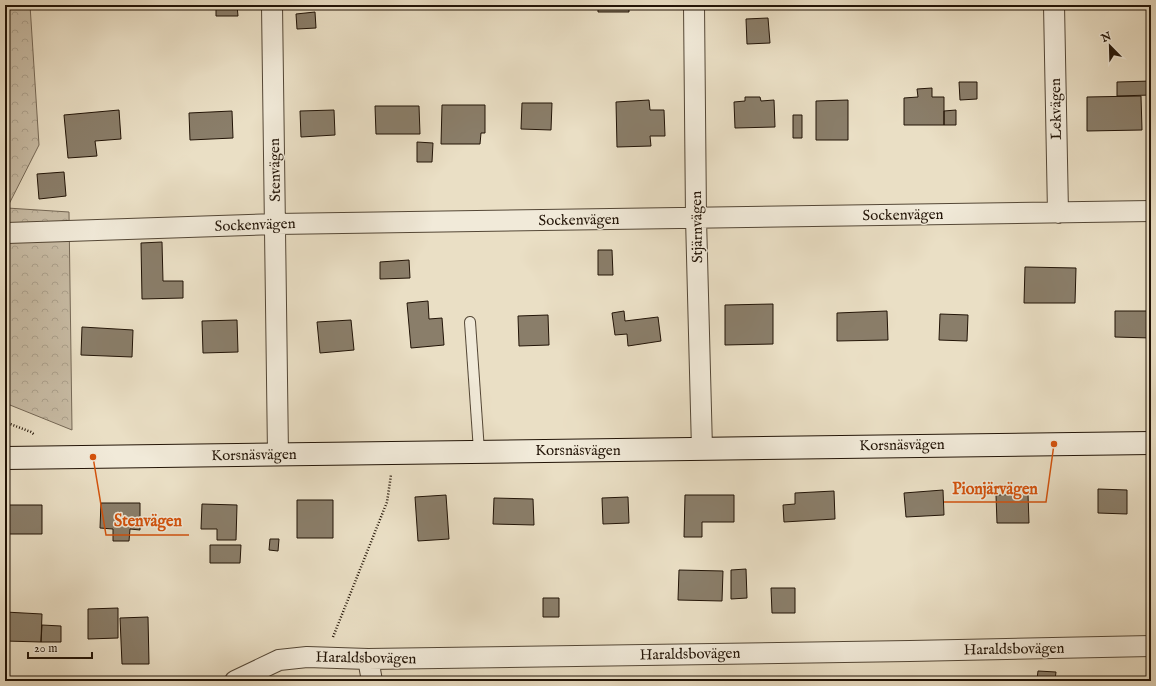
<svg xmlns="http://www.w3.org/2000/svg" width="1156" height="686" font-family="'IM FELL English',serif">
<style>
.forest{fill:url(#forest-crowns);stroke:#756856}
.building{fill:#8a7e6a;stroke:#221407}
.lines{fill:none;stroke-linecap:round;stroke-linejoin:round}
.lane-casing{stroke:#544736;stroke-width:12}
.street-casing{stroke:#544736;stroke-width:22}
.secondary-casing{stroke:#221407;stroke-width:24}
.path{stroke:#221407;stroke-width:2.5;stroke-dasharray:1 2;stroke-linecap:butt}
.lane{stroke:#f1ead9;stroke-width:10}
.street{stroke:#f1ead9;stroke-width:20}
.secondary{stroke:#f1ead9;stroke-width:22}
.labels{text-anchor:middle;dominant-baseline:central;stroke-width:3;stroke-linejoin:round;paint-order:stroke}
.street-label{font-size:15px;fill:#221407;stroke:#f1ead9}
.leader{fill:none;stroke:#d4520c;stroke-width:1.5}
.callout-dot{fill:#d4520c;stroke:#f1ead9;stroke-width:1.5}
.callout-label{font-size:16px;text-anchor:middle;font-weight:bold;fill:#d4520c;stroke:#f1ead9;stroke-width:3;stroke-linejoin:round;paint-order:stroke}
</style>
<defs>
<pattern id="forest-crowns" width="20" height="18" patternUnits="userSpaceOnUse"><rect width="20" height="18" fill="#c8bca5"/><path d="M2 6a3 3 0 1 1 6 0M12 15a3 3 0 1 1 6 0" fill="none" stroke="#aca18d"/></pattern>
</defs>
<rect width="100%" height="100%" fill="#eadfc5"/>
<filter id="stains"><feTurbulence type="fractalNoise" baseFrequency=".005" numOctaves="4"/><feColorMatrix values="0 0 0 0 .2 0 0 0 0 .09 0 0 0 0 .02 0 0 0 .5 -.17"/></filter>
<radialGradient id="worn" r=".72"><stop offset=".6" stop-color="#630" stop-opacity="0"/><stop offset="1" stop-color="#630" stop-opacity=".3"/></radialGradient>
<path class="forest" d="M5,5H30L39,145L7,208L69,212L72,430L5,403Z"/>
<path class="building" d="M216,5H237L238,16H216Z
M598,5H629V12H598Z
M315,12L316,28L297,29L296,14Z
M768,18L770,43L747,44L746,19Z
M1151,81V95L1117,96V82Z
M959,82H977V99L960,100Z
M932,88V97H944V125H904V98L918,97L917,89Z
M1141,96L1142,130L1087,131V97Z
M745,97H760L761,101L774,100L775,127L735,128L734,102L745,101Z
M649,100L650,110H664L665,136H650L651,146L617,147L616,102Z
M848,100V140H816V101Z
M522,103H552L551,130L521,129Z
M442,105H485V133H481L480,144H441Z
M375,106H419L420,134H376Z
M119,110L121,139L95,141L97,156L68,158L64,115Z
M334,110L335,135L301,137L300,111Z
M956,110V125H944V111Z
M232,111L233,138L190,140L189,113Z
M793,115H802V138H793Z
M417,142L433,143L432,162H417Z
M64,172L66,196L39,199L37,174Z
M162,242L163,281H183V298L142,299L141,243Z
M598,250H612L613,275H598Z
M409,260L410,278L380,279V262Z
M1025,267L1076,268L1075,303H1024Z
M428,301L429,319L442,318L444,345L411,348L407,303Z
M773,304V344L725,345V305Z
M624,311L625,321L658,317L661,341L628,346L627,334L615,335L612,313Z
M887,311L888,340L837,341V313Z
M1115,311H1151V338L1115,337Z
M940,314L968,315L967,341L939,340Z
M548,315L549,345L519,346L518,316Z
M237,320L238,352L203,353L202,321Z
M351,320L354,350L320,353L317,322Z
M82,327L133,330L132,357L81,355Z
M1098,489L1127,490V514L1098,513Z
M943,490L944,515L906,517L904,493Z
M834,491L835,519L784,522L783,505L795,504V493Z
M1028,494L1029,523H997L996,495Z
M446,495L449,539L418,541L415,497Z
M685,495H734V522H702V537H684Z
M628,497L629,523L603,524L602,498Z
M494,498L533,499L534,525L493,524Z
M297,500H333V538H297Z
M101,503H140V530L130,529L129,541H113V529L100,528Z
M202,504L237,505L236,540H217V529H201Z
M6,505H42V534H6Z
M270,539H279L278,551L269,550Z
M210,545H241L240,563H210Z
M746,569L747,598L731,599V570Z
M679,570L723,571L722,601L678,600Z
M771,588H795V613H772Z
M543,598H559V617H543Z
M118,608V638L88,639V609Z
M5,612L42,614L41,642L5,641Z
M148,617L149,664H122L120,618Z
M42,625L61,626V642H41Z
M1038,671L1056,672L1055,680L1065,681H1022L1023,679H1037Z
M1099,679L1135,680V681H1098Z"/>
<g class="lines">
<defs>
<path id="lane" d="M470,322L479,451"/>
<path id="street" d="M272,5L278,454
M694,5L696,218L702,449
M1054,5L1058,213
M7,233L276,224L1151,211
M368,659L372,681
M235,681L279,660L307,657L368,659L910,651L1151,646"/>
<path id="secondary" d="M5,458L1151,443"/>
</defs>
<use href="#lane" class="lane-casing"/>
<use href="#street" class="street-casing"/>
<use href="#secondary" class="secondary-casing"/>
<path class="path" d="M5,422L31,432L35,435
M333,637L387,502L391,475"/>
<use href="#lane" class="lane"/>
<use href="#street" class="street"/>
<use href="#secondary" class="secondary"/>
</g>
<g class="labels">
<g class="street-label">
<text transform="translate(1056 109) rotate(-91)">Lekvägen</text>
<text transform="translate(275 170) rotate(-91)">Stenvägen</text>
<text transform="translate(903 215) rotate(-1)">Sockenvägen</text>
<text transform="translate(579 220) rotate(-1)">Sockenvägen</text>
<text transform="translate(255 225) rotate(-2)">Sockenvägen</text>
<text transform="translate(697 227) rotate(-91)">Stjärnvägen</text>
<text transform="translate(902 445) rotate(-1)">Korsnäsvägen</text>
<text x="578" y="450">Korsnäsvägen</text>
<text transform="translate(254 455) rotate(-1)">Korsnäsvägen</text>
<text transform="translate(1014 649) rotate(-1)">Haraldsbovägen</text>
<text transform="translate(690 654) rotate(-1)">Haraldsbovägen</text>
<text transform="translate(366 658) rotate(1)">Haraldsbovägen</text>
</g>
</g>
<path class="leader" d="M1054 444L1046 502H944M93 457L106 535H189"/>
<g class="callout-dot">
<circle cx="1054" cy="444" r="4"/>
<circle cx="93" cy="457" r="4"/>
</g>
<g class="callout-label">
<text x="995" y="494">Pionjärvägen</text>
<text x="148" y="526">Stenvägen</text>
</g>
<rect width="1156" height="686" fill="none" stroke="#eadfc5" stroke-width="20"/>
<rect x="6" y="6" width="1144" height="674" fill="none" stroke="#221407" stroke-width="2"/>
<rect x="10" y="10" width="1136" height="666" fill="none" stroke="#221407"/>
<g transform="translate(1110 46) rotate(337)" stroke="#f1ead9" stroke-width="3" paint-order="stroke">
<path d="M0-3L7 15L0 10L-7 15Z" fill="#221407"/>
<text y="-6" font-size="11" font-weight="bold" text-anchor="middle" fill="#221407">N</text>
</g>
<path d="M28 652v6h64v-6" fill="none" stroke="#221407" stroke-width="2"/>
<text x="34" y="652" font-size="12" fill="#221407" stroke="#f1ead9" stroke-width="3" paint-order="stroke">20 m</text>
<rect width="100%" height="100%" filter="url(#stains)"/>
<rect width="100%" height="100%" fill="url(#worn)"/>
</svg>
